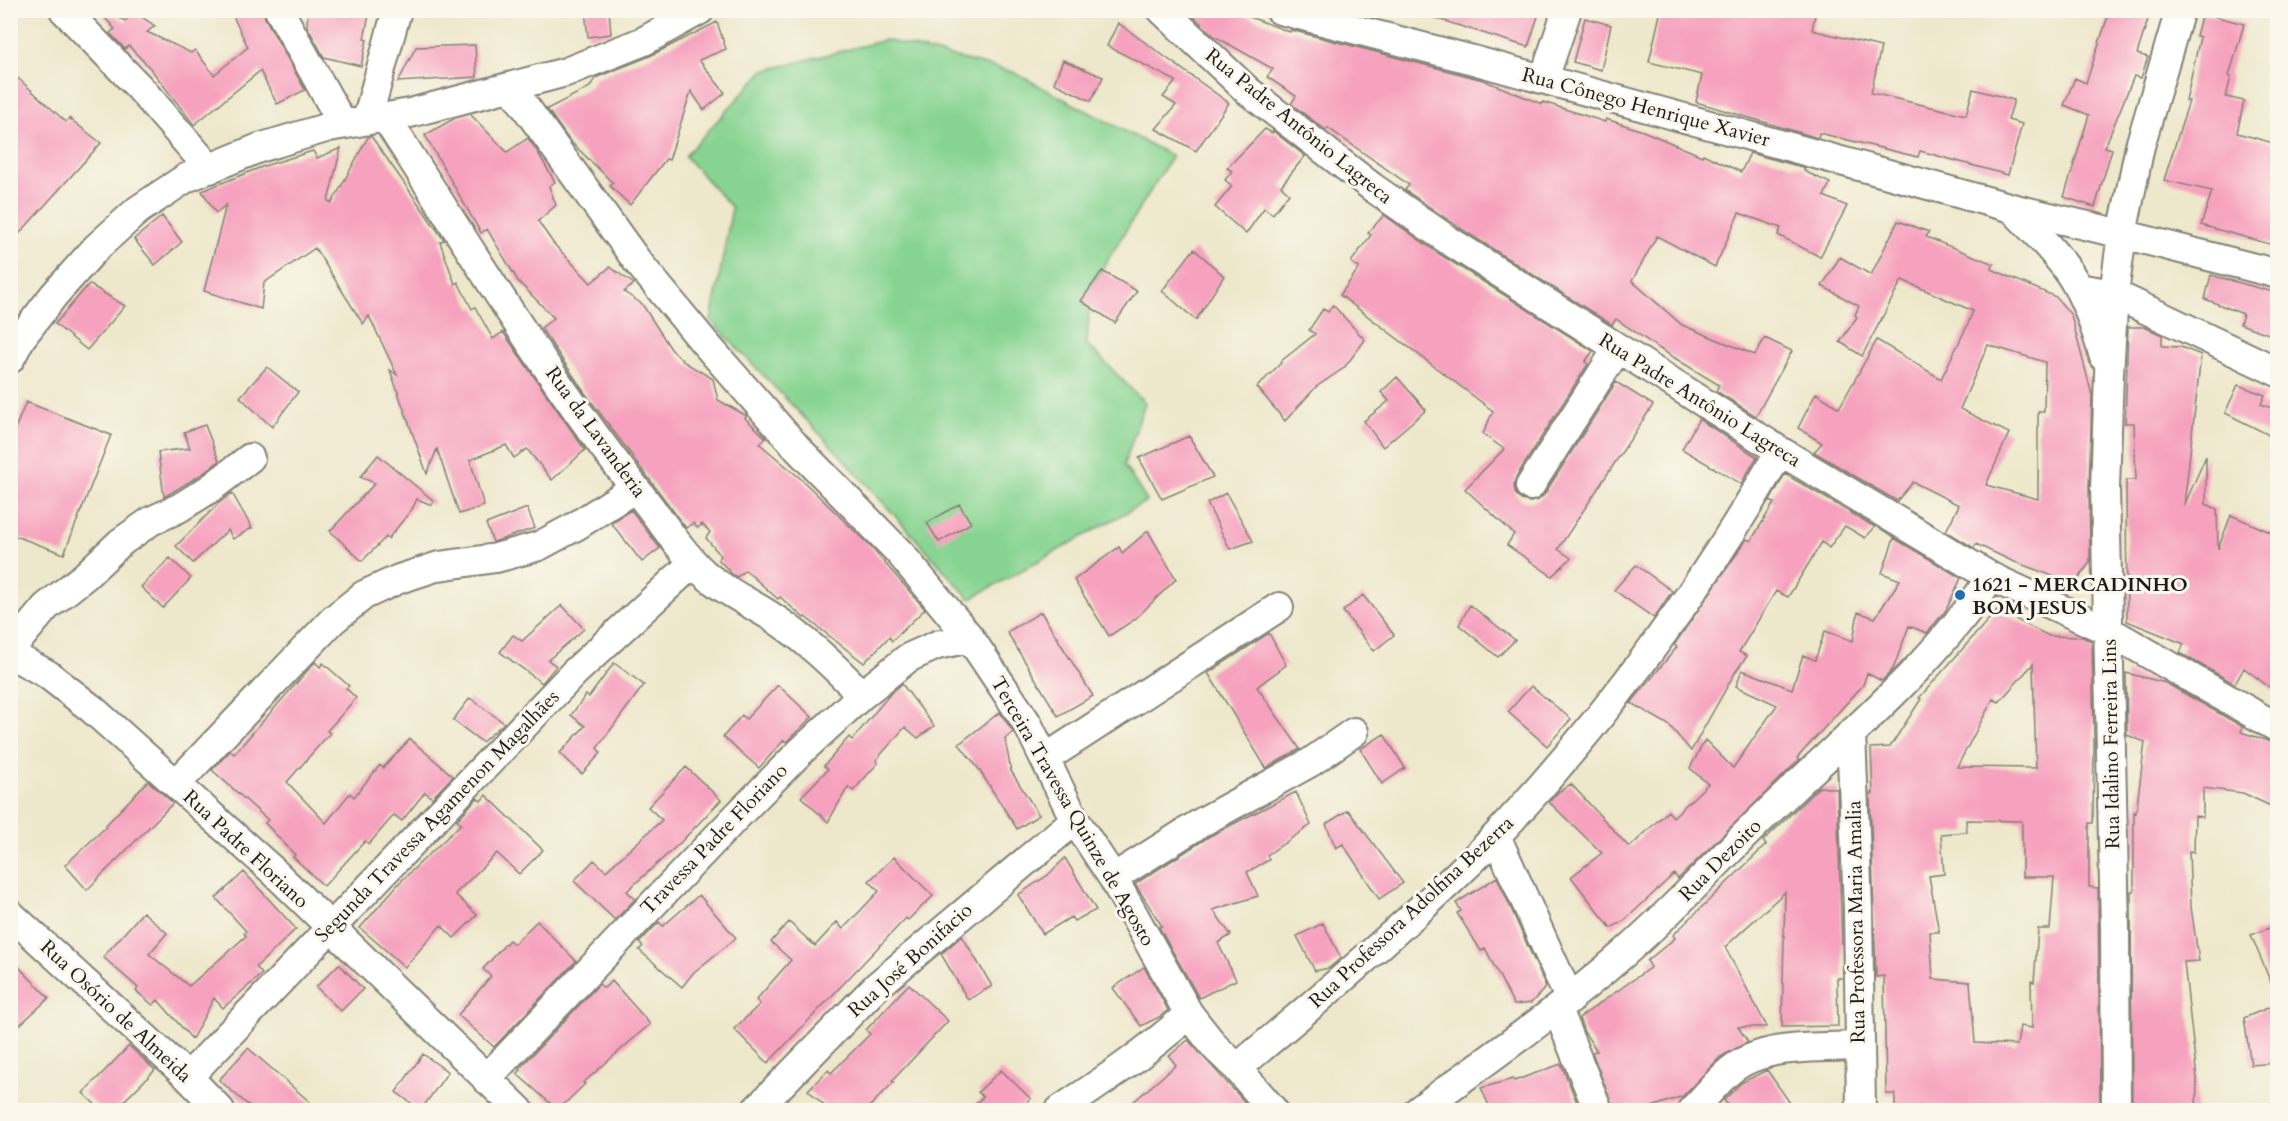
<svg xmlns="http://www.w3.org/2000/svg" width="2288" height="1121" font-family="Cardo,serif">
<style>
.green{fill:#87d492;stroke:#527857;stroke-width:1.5}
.building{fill:#f6a1be;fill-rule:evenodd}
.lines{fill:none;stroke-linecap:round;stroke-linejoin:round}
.minor-casing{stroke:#848274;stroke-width:32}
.minor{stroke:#fff;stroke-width:28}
.poi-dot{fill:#1f6fb2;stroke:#fbf7ec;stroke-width:2}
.labels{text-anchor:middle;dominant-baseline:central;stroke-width:6;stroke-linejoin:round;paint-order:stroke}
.street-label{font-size:20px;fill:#1c1c1c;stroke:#fbf7ec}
.poi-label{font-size:20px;font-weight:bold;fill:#1c1c1c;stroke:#fbf7ec;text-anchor:start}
</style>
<rect width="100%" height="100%" fill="#fbf7ec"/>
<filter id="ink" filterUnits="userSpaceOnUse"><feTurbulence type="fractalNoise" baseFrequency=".0167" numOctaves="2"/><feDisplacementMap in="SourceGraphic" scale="12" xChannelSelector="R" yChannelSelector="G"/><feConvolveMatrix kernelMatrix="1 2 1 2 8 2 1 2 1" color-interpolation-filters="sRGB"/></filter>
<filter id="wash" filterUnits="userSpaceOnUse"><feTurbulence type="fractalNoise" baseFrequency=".008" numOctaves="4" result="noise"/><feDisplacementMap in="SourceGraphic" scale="24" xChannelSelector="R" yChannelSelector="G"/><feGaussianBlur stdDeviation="1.35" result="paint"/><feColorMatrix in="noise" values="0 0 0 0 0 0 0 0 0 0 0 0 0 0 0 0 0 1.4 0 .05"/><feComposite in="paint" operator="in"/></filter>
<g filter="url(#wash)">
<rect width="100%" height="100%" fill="#ede7cb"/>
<path class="green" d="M885,40L1013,72L1172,156L1091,287L1087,344L1145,403L1124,465L1147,501L970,599L842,457L711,321L732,208L685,156L763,71Z"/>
<g id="blocks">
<path class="building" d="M98,10H103L125,21L136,13L155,26L147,32L191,53L195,50L214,75L248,47L230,10H263L265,18L305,90L277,104L260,71L194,125L150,68L129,46L125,49L111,34L110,33L115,29Z
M308,10H370L364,39L367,40L361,66L324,57L307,26Z
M585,10H609L611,34L588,37Z
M1187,10H1231L1290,32L1291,30L1483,80L1542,104L1543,102L1605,122L1606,119L1643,131L1702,156L1703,154L1741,172L1750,153L1805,168L1804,171L1830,183L1824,196L1847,206L1820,257L1778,235L1781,228L1739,213L1715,267L1657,236L1632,281L1682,325L1755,355L1765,338L1792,351L1756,416L1716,391L1719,385L1660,349L1616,319L1612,325L1457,226L1405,190L1409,185L1328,128L1326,130L1291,104L1296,96L1267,77L1273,69L1214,36Z
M1429,10H1540L1528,47L1428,16Z
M1661,10H1816L1812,30L1881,47L1871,93L1966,115L1973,89L2014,100L2008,120L2022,124L2008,175L1920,151L1918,157L1819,133L1818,138L1696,102L1702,75L1649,62Z
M2110,10H2151L2137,54L2148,57L2141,78L2134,76L2105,147L2112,149L2095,207L2064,197L2089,115L2064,105L2075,78L2086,83Z
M2202,13L2244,24L2229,76L2231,77L2226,97L2244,101L2237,133L2277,144V246L2201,225L2212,191L2164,180L2189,101H2186L2200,37L2196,36Z
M1585,18L1611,25L1601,70L1573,62Z
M717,22L726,49L699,60L725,93L704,110L691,91L669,160L666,159L630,205L610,186L613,183L569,140L547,109L590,87L595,78L650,56Z
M1118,23L1229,103L1196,151L1156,129L1176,105L1163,97L1176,81L1107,46Z
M475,45L477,77L398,82L416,47Z
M1063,60L1103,77L1091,101L1054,83Z
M10,71L66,122L69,118L101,143L10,244Z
M470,114L507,152L528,138L537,151L555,182L549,186L556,205L538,221L553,243L591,283L610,267L634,284L624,292L642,304L671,349L684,362L713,379L718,400L747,416L745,418L766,438L760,444L800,478L869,545L925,609L892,641L889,637L864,663L805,617L804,618L780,597L778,599L745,570L737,577L733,575L718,559L721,556L706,538L710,532L702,524L698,528L693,523L686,528L585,393L541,328L554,318L518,281L487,229L481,233L425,135L455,118Z
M1265,129L1272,133L1273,131L1305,156L1281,186L1289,193L1273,214L1264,208L1246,234L1215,207L1232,186L1225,180L1232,171L1227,168Z
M371,136L444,240L440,242L455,284L458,282L472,309L475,307L493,339L503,332L505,335L585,450L552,480L527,449L514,458L506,445L470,460L484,506L459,514L437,449L427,474L390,370L397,375L369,316L363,324L315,248L264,283L261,309L204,291L226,205L216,213L202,191L264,166L313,151L317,158L341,148L328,201L332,203L368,137Z
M1384,215L1439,254L1593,351L1585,362L1588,364L1516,477L1514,486L1515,493L1521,500L1530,502L1538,500L1544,495L1616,382L1653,405L1558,549L1571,558L1552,576L1507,545L1514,534L1465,489L1504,449L1483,434L1493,411L1340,295L1359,268L1351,262L1371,235L1368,233Z
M162,216L182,242L155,265L134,239Z
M1898,221L1929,232L1926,237L1994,264L1991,269L2056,297L2071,315L2092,395L2089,487L2090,562L2075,584L2012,561L1976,544L1974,548L1946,531L1959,505L1913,482L1897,501L1814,452L1822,443L1798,428L1816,393L1839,408L1877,340L1941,379L1968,324L1973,311L1902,280L1862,356L1840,342L1857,317L1855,315L1859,306L1822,286L1840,257L1871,275ZM1988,345L2045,362L2044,412H2038V499L1986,485L2009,433L1960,409Z
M1194,249L1224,276L1196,320L1162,291Z
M1102,271L1137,291L1115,323L1081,301Z
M2211,275L2277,293V337L2240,324L2243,314L2205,299Z
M89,284L125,306L87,350L55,324Z
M1333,305L1365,340L1344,368L1316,387L1285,421L1257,387L1281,363L1280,362L1315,334L1309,330L1323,309L1328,312Z
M2128,327H2144L2162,335V346L2181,347L2201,355L2184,506L2206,456V504L2217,509L2218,549L2231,515L2277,535V693L2244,668L2235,684L2180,653L2184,644L2127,621L2126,480H2136L2134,423H2125Z
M267,367L298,392L272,427L240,397Z
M1397,377L1426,410L1383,447L1364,421L1389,401L1381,392Z
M2238,385L2265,395L2261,404L2277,410V439L2225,413Z
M26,402L111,435L64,554L10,534V441Z
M1699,419L1757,457L1741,484L1682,449Z
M205,425L219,461L202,474L164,497L158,452L190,448L184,432Z
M1189,436L1213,477L1162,499L1139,458Z
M378,455L434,501L432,505L417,499L412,509L388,539L386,537L362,561L330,531L375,483L360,477Z
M1785,474L1875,527L1865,538L1845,526L1829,548L1822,542L1788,597L1776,591L1739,652L1747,656L1736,671L1691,751L1669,725L1631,703L1677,647L1674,645L1747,539L1751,541L1774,503L1770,501Z
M232,493L252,528L233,539L228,530L193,563L176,546L219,503Z
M1226,493L1253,541L1230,549L1207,503Z
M959,504L971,523L939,542L927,523Z
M527,508L535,528L493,542L486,524Z
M631,510L660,548L642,562L611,523Z
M1148,531L1176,579L1134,620L1109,636L1074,580L1119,547L1122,553Z
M1894,538L1961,578L1946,610L1927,633L1909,626L1893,669L1882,681L1867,673L1863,685L1797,758L1799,760L1678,879L1674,874L1625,920L1611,928L1571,877L1602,853L1549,802L1558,792L1571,784L1628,846H1631L1668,811L1673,817L1708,784L1690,768L1705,740L1733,768L1777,705L1736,686L1742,670L1792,689L1803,655L1815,660L1825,631L1853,641L1858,612L1875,618L1900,580L1882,573Z
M170,558L191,578L163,608L141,587Z
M1636,565L1672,591L1654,618L1614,590Z
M1363,595L1394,635L1374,651L1343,611Z
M562,605L584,629L548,660L556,666L542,683L500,652L513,635L522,641Z
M1470,605L1515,640L1498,657L1459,625Z
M1997,610L2049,636L2082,637L2092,641L2094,740L2093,823H2089V887L2098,888L2100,1110H1895V1094H1886L1884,976L1876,977L1870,794H1873L1871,748L1890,747L1921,699L1919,698ZM2033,664L2036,768L1957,767L1993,699L1999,702ZM1966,820L2022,821V877H2054L2050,929H2038L2034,982L2031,981L2032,1028L2020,1026L2017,1045L1975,1043L1970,982L1933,979L1930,932H1939L1929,876L1944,874L1941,834L1967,832Z
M1041,612L1093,696L1058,716L1007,632Z
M1269,633L1286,665L1257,687L1300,749L1266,768L1208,673Z
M315,662L320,667L323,663L349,686L346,688L356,698L327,731L330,733L287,782L326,823L350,793L354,797L380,765L383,768L410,739L453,776L432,798L425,792L402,821L394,815L369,844L365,841L324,886L293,857L295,855L265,823L268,820L212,770L230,751L234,754Z
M614,663L644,685L597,748L601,753L582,774L560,753L585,726L571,715L586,695L589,697Z
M2126,673L2166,683L2243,727L2241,732L2277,744V809L2243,793L2203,788V817L2195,816L2194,852L2189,851L2191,907L2199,961L2184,962L2197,1079L2196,1110H2132L2131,891H2134V812L2136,813L2145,742L2127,735Z
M902,684L934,726L918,738L905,727L876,760L878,763L853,791L848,787L828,822L801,797L828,769L824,766L849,737L852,740L891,693Z
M778,685L812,717L786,742L784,740L759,768L723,737L742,715L746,719Z
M1531,686L1571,719L1547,746L1508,712Z
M470,698L504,723L482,742L453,720Z
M1000,712L1013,732L1005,739L1011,771L1039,815L1017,829L978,768L959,744Z
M1384,734L1405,768L1382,784L1360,749Z
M686,767L721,800L680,843L627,891L635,899L615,920L574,881L594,860L606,871L662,820L648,807Z
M148,781L173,803L87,890L65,865L106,827L105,826Z
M1819,787L1837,789L1843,978H1837L1838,1026L1782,1027L1785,892L1725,947L1767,1027H1738L1748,1042L1720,1057L1683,1096L1643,1110H1614L1592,1052L1597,1051L1584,1032L1579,1018L1651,967L1647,961L1675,938L1673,935L1766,845L1763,841Z
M1296,792L1311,825L1267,855L1269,860L1247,872L1258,896L1213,910L1231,935L1218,943L1236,980L1199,998L1159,927L1162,926L1135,884L1210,836Z
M486,795L543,850L519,874L497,853L455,894L477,915L454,938L441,925L405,967L360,928L400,882L461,824L457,820L477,798L481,801Z
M1348,810L1403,883L1379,899L1343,844L1336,848L1326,824Z
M894,857L933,896L908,920L906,918L768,1063L734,1029L760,1004L756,1000L791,960L771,942L789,922L815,946L837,922L843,929L879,891L869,881Z
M1065,858L1096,910L1074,921L1071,917L1043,934L1018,895L1048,875Z
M244,872L296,929L256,967L262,974L223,1008L214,998L192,1039L158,1000L153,1005L136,991L138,988L103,957L143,912L167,933L149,954L189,986L246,936L244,933L246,931L216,898Z
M1497,877L1546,987L1531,1003L1514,1005L1485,948L1481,951L1457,913L1461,911L1456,903Z
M699,895L736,938L694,972L682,987L639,950L643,946L639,943L659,922L663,926Z
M537,921L576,961L494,1047L458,1015L491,976L483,969L509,940L514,944Z
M1323,923L1341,958L1329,968L1315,971L1297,936Z
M2277,925V997L2251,935Z
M962,936L992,986L968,1000L941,954Z
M10,958L49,998L10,1034Z
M339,964L363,989L341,1011L316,987Z
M1144,967L1168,1010L1161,1016L1141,1026L1113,988Z
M612,981L650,1024L583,1083L585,1084L558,1110L517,1074L521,1070L519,1069L599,984L604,988Z
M909,984L948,1021L892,1081L894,1082L866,1110H829L808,1090L828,1070L831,1073L870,1034L866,1030Z
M2277,1004V1063L2251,1065L2244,1018Z
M1188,1040L1252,1110H1124L1176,1065L1169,1056Z
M129,1046L155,1070L115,1110H101L83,1093Z
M248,1048L319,1110H254L219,1080Z
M423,1054L448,1072L421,1110L396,1092Z
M1561,1064L1580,1110H1491L1481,1088L1513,1079L1514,1081Z
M1001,1070L1031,1099L1018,1110H969L983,1097L978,1092Z
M1767,1070L1795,1110H1732L1724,1100L1741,1083Z"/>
</g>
</g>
<g filter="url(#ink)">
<use href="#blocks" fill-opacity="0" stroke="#848274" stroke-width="1.5"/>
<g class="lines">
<defs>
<path id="minor" d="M64,10L139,87L210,169
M279,10L342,123
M1162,10L1248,91L1372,187L1448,240L1780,451L1991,577L2109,631L2278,728
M1280,10L1473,60L2012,208L2122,234L2278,274
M1544,79L1567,10
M511,87L637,261L704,342L798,449L900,553L970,638L1027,723L1075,820L1113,878L1189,1014L1215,1047L1237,1068L1273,1110
M385,117C467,243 545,375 639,493C657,515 673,540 692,561C713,586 742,598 769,615C804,637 834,666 862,695
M367,120L397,10
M2012,208C2031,228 2052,248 2068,271C2086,297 2095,327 2104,357
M2078,288L2114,294L2278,372
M10,359L21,338L54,295L96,248L138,210L186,178L259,148L329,127L410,113L566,72L644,41L700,10
M1530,486L1618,348
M10,650L46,607L85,576L121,542L151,521L179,508L211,488L250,458
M10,654L47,674L92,709L176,784L272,870L519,1110
M1851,733L1858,909L1861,1110
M1046,758L1279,607
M176,784L333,620L364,595L399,579L439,566L496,558L539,546L576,526L635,488
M1496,836L1570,1000
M1113,878L1202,822L1311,762L1354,732
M10,914L188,1077L220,1110
M1557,1009L1598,1110
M1237,1068C1295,1020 1351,972 1406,922C1437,894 1469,865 1498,834C1607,717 1701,590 1780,451
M188,1077L574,673L693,563
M486,1079L738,815L801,751L862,695L908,658L937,645L970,638
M756,1110L877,986L1075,820
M1060,1110C1105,1080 1148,1051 1189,1014
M1419,1110C1487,1060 1557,1012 1621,956C1678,907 1728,849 1783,798C1855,729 1936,661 1991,577
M1692,1110C1705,1098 1717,1081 1731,1070C1764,1043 1819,1048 1859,1046
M2116,1110L2115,929L2105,488L2109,373L2114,294L2122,234L2140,146L2180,10"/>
</defs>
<use href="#minor" class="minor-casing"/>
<use href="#minor" class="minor"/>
</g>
</g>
<circle class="poi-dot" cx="1960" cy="595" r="6"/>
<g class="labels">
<g class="street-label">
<text transform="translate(1646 107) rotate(15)">Rua Cônego Henrique Xavier</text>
<text transform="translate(1299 126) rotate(39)">Rua Padre Antônio Lagreca</text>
<text transform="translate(1700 400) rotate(32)">Rua Padre Antônio Lagreca</text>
<text transform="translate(596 432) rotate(54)">Rua da Lavanderia</text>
<text transform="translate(2111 744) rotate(-91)">Rua Idalino Ferreira Lins</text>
<text transform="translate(1073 811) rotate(60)">Terceira Travessa Quinze de Agosto</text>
<text transform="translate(437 816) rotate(-46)">Segunda Travessa Agamenon Magalhães</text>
<text transform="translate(714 839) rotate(-46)">Travessa Padre Floriano</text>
<text transform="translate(246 849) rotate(43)">Rua Padre Floriano</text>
<text transform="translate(1720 860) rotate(-45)">Rua Dezoito</text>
<text transform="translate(1411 912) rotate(-43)">Rua Professora Adolfina Bezerra</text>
<text transform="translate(1856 922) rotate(-91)">Rua Professora Maria Amalia</text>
<text transform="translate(910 960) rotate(-42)">Rua José Bonifacio</text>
<text transform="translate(116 1011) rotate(43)">Rua Osório de Almeida</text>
</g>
<g class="poi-label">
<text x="1972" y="584">1621 - MERCADINHO<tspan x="1972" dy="23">BOM JESUS</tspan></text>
</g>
</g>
<rect width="2288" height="1121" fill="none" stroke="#fbf7ec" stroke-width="36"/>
</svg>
